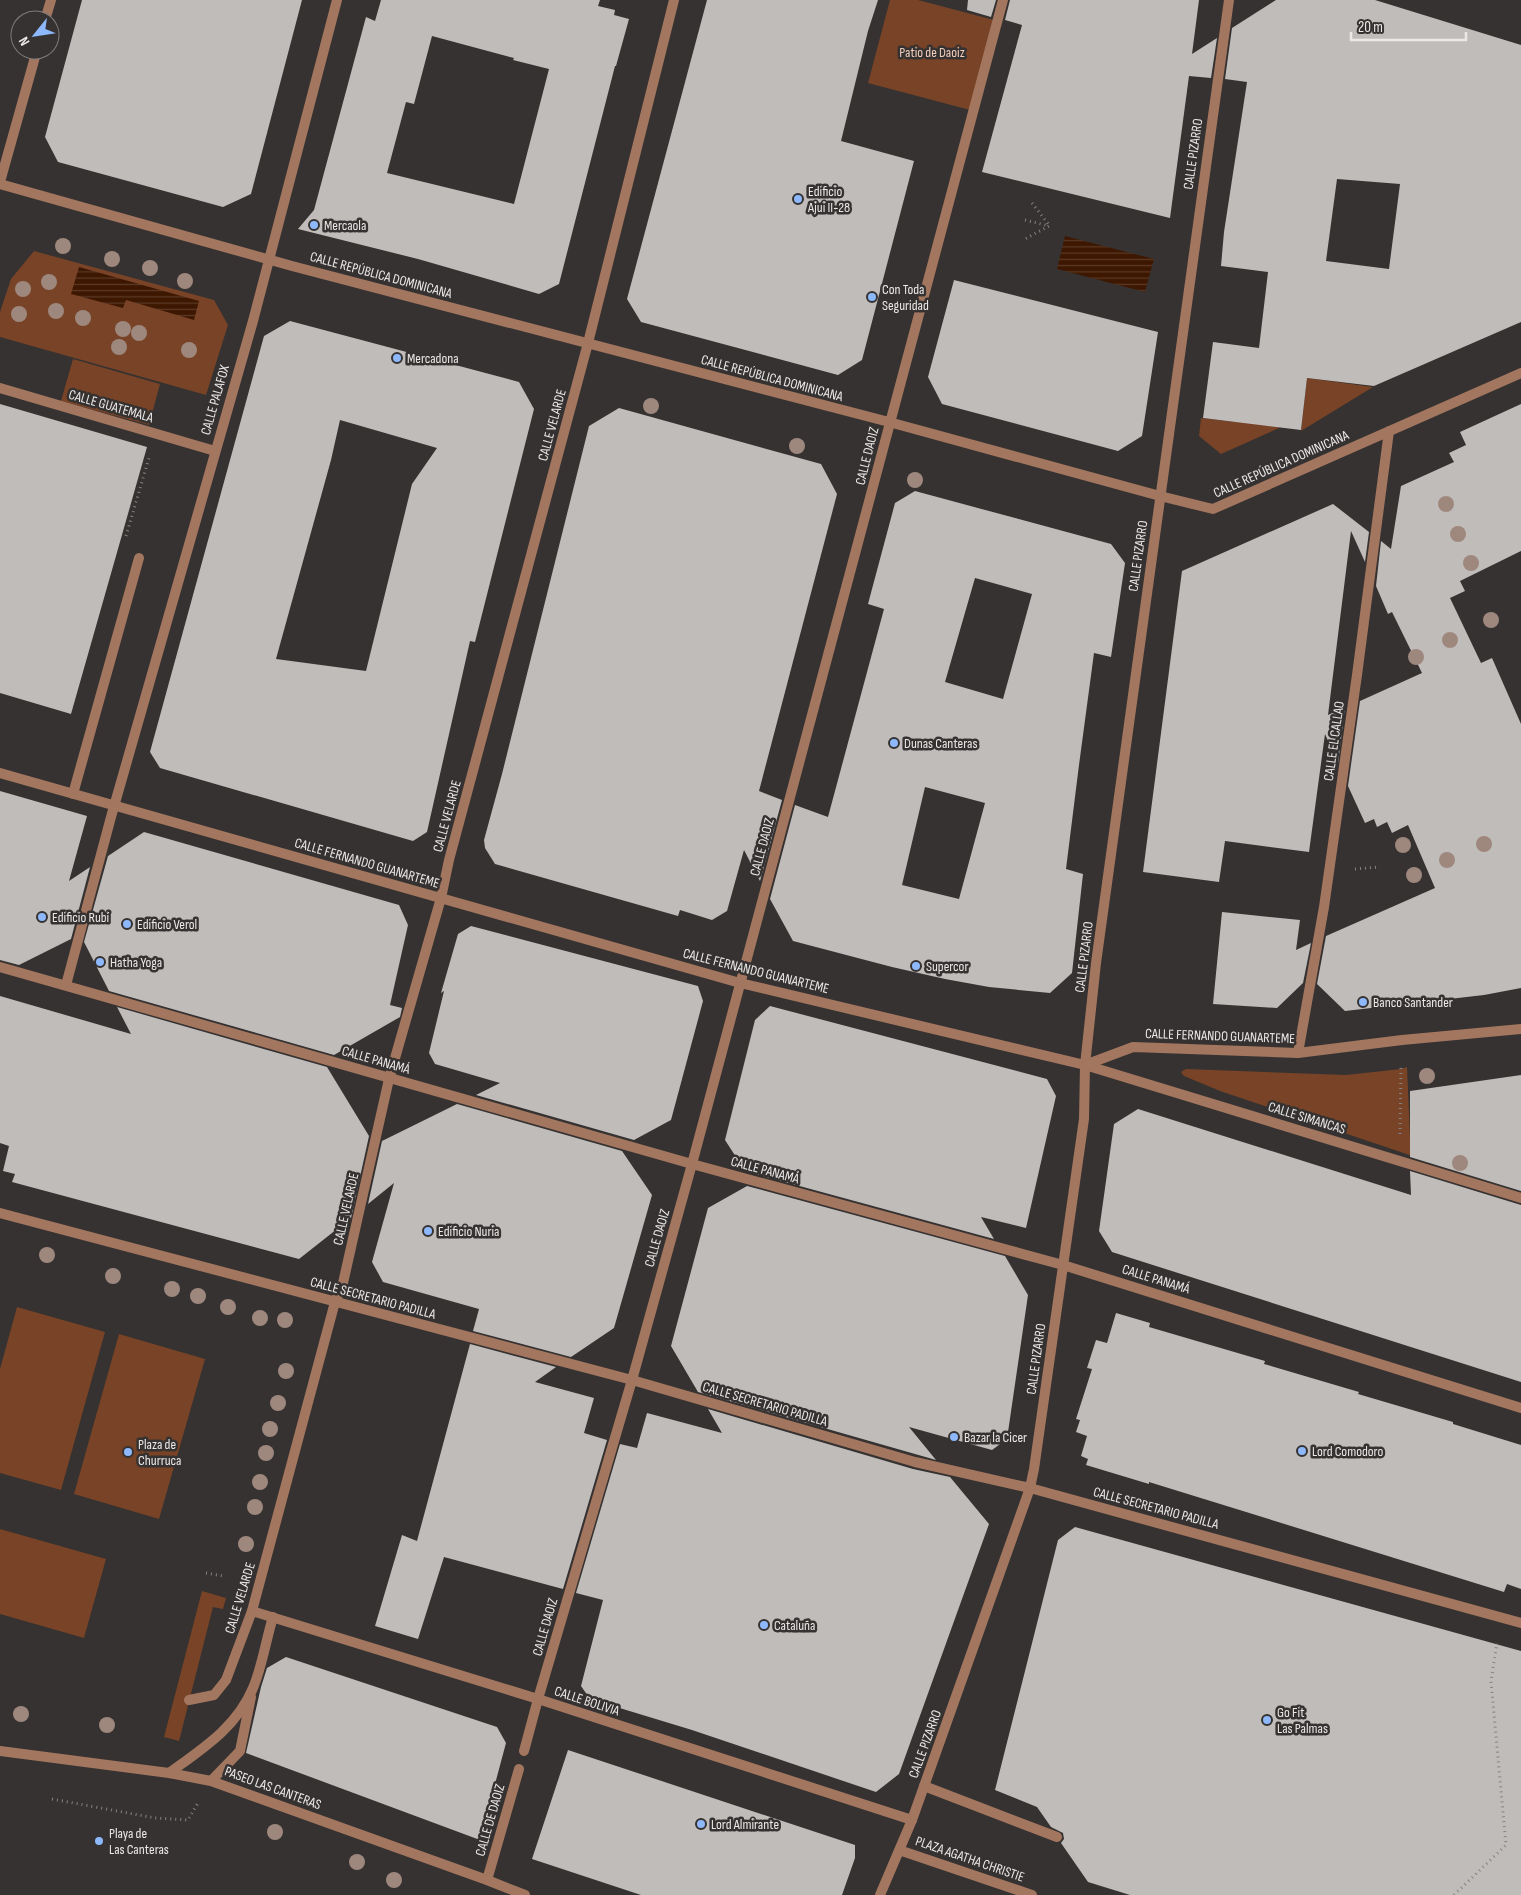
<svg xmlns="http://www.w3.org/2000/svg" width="1521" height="1895" font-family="'Sofia Sans Condensed',sans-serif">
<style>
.green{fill:#784326}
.water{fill:url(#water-rules)}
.building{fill:#c0bcba;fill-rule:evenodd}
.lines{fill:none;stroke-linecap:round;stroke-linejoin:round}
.path{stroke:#858382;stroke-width:3;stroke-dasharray:1 4;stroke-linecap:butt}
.service{stroke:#a3765f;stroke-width:10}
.pedestrian{stroke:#a3765f;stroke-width:10}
.minor{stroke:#a3765f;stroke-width:10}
.tertiary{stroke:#a3765f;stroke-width:10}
.tree{fill:#9e887e}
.poi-dot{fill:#8db9fc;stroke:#353231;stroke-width:2}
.labels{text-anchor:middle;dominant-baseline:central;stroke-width:5;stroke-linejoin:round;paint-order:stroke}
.park-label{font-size:14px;fill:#f3cfbd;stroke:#353231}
.street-label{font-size:14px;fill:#ebe9e8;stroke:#353231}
.poi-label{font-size:14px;fill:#ebe9e8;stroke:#353231;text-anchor:start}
</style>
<defs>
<pattern id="water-rules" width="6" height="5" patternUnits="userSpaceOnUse" patternTransform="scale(1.25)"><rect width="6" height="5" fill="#3e1700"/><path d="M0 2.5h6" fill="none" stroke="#5a3925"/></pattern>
</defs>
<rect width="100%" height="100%" fill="#353231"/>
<path class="green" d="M890,0H918L994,20L970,110L868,83Z
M34,251L214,300L228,325L206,395L0,337V312L11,279Z
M73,359L160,384L149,425L61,401Z
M1307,378L1373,387L1301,431Z
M1201,418L1235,422L1278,423L1279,428L1221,454L1199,436Z
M1407,1067L1410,1136L1451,1169L1220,1091L1184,1076L1181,1072L1186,1069L1346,1075L1401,1069Z
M17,1307L105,1332L61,1490L0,1473V1369Z
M119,1334L205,1359L159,1519L74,1494Z
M0,1529L106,1559L84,1638L0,1614Z
M202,1591L226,1598L223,1609L213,1607L179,1741L164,1737Z"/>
<path class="water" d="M1065,236L1154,259L1145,292L1057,269Z
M79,267L199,301L194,320L126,300L123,308L71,294Z"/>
<path class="building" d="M82,0H302L251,194L223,207L58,162L45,137Z
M381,0H600L598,6L615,10L614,15L629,19L616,66H615L559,284L539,294L418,259L298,229L314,210L366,17L375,21ZM432,36L514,58L513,60L549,69L514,204L387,173L406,102L414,104Z
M707,0H878L868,31L841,141L914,161L862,360L838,375L641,322L627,299Z
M968,0H996L991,17L967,10Z
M1010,0H1199L1192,54L1217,38L1211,78L1189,76L1170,218L982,172L1022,25L1005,20Z
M1276,0H1375L1521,45V322L1374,386L1307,378L1301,430L1203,418L1213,342L1259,348L1268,272L1221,266L1224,232L1247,82L1225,79L1232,28ZM1337,179L1400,184L1389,269L1326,261Z
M954,280L1158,332L1142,436L1118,451L942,404L928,377Z
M290,321L519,382L534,409L475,642L470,641L427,832L413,841L160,768L150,752L264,336ZM340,420L437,448L412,484L366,671L276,659L331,460Z
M0,404L147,447L71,714L0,693Z
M1521,404V551L1460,581L1465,591L1450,598L1481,663L1492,658L1521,724V988L1484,995L1345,1011L1317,984L1326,936L1435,888L1408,825L1392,833L1387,822L1377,827L1374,819L1365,823L1348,786L1360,701L1422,673L1392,612L1388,614L1376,586L1381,541L1391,549L1401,486L1454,462L1449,453L1466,445L1460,432Z
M619,408L821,464L837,494L759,791L782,800L760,881L744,850L727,911L712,920L680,910L678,916L495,864L485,848L484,840L502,774L589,426Z
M915,491L1111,544L1125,563L1111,657L1094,653L1079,765L1066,869L1083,874L1072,973L1050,993L989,987L945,979L892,967L793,941L770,899L795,805L828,817L884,609L868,604L895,503ZM975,578L1032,594L1003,699L945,682ZM925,787L985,803L959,899L902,885Z
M1333,504L1369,532L1365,562L1351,531L1328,715L1345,707L1338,763L1325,734L1309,852L1225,841L1219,882L1143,872L1182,571Z
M0,791L87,816L69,881L90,867L71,939L19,965L0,960Z
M144,832L399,905L408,925L390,1005L402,1008L400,1017L334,1055L109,991L84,942L108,856Z
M1222,912L1300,920L1296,950L1311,943L1303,983L1277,1008L1213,1004Z
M471,926L698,986L703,1001L671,1120L634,1140L476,1095L500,1083L435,1064L429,1053L444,991L441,993L458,934Z
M0,996L131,1034L117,1007L327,1067L369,1136L351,1218L299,1259L12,1182L15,1174L3,1171L9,1146L0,1143Z
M770,1006L1047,1079L1056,1096L1026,1228L981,1217L994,1239L745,1171L725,1140L755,1020Z
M1521,1075V1191L1410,1157V1091Z
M457,1104L622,1151L652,1195L614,1328L571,1357L473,1331L479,1309L383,1282L372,1262L394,1183L368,1204L382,1141Z
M1138,1109L1411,1195L1410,1171L1521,1205V1382L1112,1252L1099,1231L1114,1124Z
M747,1186L1005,1256L1028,1295L1007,1439L992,1450L909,1427L936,1460L698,1392L671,1346L708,1208Z
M1116,1313L1150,1323L1149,1327L1265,1361L1264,1364L1359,1392L1358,1394L1453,1422V1424L1521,1445V1589L1507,1584L1504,1592L1149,1482V1484L1086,1465L1088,1459L1081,1456L1087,1436L1076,1432L1080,1420L1076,1419L1092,1369L1087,1368L1096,1340L1107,1343Z
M470,1344L556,1367L535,1382L594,1398L584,1433L607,1440L563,1589L444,1557L418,1639L375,1626L402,1535L417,1541Z
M708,1409L913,1469L950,1477L989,1524L899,1774L876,1792L692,1730L590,1699L581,1686L603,1600L576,1593L620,1444L637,1448L647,1413L722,1433Z
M1075,1527L1521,1651V1895H1130L1088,1882L1061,1843L1064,1839L1063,1833L1051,1827L1037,1807L995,1790L1058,1540Z
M286,1657L497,1727L506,1743L480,1840L246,1753L261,1687L267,1668Z
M568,1750L855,1845V1858L842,1895H641L532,1859Z"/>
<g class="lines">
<path class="path" d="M1032,203L1049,225
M1025,220L1049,226L1025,239
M126,536L149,458
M1355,869L1380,867
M1400,1134L1401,1065
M206,1573L223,1576
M52,1799L155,1818L188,1820L198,1803
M1454,1895L1506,1845L1491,1681L1497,1643"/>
<path class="service" d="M73,794L139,558
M189,1700L214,1695L226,1680L252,1611
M924,1786L1057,1837"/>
<path class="pedestrian" d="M0,388L215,451
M0,1751L169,1773L211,1781L487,1880L525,1895
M524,1751L538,1699
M169,1773C202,1749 237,1727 253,1688C262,1667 266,1640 273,1617
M211,1781L240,1751L251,1697
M899,1850L1032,1895
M487,1880L519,1769
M880,1895L912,1820"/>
<path class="minor" d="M674,0L588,343L449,860L441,898L389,1079L343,1283L335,1302L252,1611L538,1699L912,1820L1030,1488L1034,1469L1084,1119L1085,1065L1096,963L1229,0
M45,20L51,0
M0,182L37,50
M0,184L292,266L889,422L1160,496L1213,509L1521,373
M0,967L692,1164L1063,1265L1521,1408
M66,985L111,817L253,321L337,0
M1298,1053L1324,907L1357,675L1389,431
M1085,1065L1521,1198
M0,1213L632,1380L915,1462L1030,1488L1521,1623
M538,1699L632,1380L692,1164L1003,0"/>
<path class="tertiary" d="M0,773L740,983L1085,1065L1133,1047L1298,1053L1402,1040L1521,1029"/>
</g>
<g class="tree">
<circle cx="63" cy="246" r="8"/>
<circle cx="112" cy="259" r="8"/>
<circle cx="150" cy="268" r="8"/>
<circle cx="185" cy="281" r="8"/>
<circle cx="49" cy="282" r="8"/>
<circle cx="23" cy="289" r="8"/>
<circle cx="56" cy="311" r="8"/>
<circle cx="19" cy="314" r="8"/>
<circle cx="83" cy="318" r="8"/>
<circle cx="123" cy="329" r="8"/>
<circle cx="139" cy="333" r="8"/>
<circle cx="119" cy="347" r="8"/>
<circle cx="189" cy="350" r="8"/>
<circle cx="651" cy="406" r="8"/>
<circle cx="797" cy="446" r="8"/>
<circle cx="915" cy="480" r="8"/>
<circle cx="1446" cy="504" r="8"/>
<circle cx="1458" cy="534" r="8"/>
<circle cx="1471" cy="563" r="8"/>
<circle cx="1491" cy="620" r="8"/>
<circle cx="1450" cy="640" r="8"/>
<circle cx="1416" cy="657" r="8"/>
<circle cx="1484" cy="844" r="8"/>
<circle cx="1403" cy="845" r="8"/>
<circle cx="1447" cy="860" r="8"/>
<circle cx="1414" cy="875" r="8"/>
<circle cx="1427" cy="1076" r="8"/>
<circle cx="1460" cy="1163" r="8"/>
<circle cx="47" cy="1255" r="8"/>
<circle cx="113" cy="1276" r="8"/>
<circle cx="172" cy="1289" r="8"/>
<circle cx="198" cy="1296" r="8"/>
<circle cx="228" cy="1307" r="8"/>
<circle cx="260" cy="1318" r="8"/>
<circle cx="285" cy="1320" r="8"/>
<circle cx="286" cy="1371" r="8"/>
<circle cx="278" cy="1403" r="8"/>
<circle cx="270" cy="1429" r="8"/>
<circle cx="266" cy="1453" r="8"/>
<circle cx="260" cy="1482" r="8"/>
<circle cx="255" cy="1507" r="8"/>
<circle cx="246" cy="1544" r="8"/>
<circle cx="21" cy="1714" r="8"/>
<circle cx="107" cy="1725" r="8"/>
<circle cx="275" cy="1832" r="8"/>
<circle cx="357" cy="1862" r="8"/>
<circle cx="394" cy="1880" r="8"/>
</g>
<g class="poi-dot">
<circle cx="798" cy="199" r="5"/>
<circle cx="314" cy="225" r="5"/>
<circle cx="872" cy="297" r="5"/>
<circle cx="397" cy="358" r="5"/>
<circle cx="894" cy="743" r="5"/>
<circle cx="42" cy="917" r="5"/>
<circle cx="127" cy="924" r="5"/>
<circle cx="100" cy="962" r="5"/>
<circle cx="916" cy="966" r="5"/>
<circle cx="1363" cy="1002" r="5"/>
<circle cx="428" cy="1231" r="5"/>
<circle cx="954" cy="1437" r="5"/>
<circle cx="1302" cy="1451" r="5"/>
<circle cx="128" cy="1452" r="5"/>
<circle cx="764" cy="1625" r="5"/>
<circle cx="1267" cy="1720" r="5"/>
<circle cx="701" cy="1824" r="5"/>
<circle cx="99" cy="1841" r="5"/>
</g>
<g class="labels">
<g class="park-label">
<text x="932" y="52">Patio de Daoiz</text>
</g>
<g class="street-label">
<text transform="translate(1193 154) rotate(-82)">CALLE PIZARRO</text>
<text transform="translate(381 275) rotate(15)">CALLE REPÚBLICA DOMINICANA</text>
<text transform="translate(772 378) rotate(15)">CALLE REPÚBLICA DOMINICANA</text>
<text transform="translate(215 400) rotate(-74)">CALLE PALAFOX</text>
<text transform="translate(111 406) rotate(16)">CALLE GUATEMALA</text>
<text transform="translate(552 425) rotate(-75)">CALLE VELARDE</text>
<text transform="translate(867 456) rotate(-76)">CALLE DAOIZ</text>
<text transform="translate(1281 464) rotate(-24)">CALLE REPÚBLICA DOMINICANA</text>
<text transform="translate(1138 556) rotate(-82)">CALLE PIZARRO</text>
<text transform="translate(1334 741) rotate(-82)">CALLE EL CALLAO</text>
<text transform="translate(447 816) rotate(-75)">CALLE VELARDE</text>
<text transform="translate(762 847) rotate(-75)">CALLE DAOIZ</text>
<text transform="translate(367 863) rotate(16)">CALLE FERNANDO GUANARTEME</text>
<text transform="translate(1084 957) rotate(-83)">CALLE PIZARRO</text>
<text transform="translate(756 971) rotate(14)">CALLE FERNANDO GUANARTEME</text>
<text transform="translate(1220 1036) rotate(2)">CALLE FERNANDO GUANARTEME</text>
<text transform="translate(376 1060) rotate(16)">CALLE PANAMÁ</text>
<text transform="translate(1307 1118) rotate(17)">CALLE SIMANCAS</text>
<text transform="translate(765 1170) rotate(15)">CALLE PANAMÁ</text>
<text transform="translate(346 1209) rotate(-77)">CALLE VELARDE</text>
<text transform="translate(657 1238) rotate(-74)">CALLE DAOIZ</text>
<text transform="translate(1156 1279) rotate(17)">CALLE PANAMÁ</text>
<text transform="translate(373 1298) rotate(15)">CALLE SECRETARIO PADILLA</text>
<text transform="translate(1036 1359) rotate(-82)">CALLE PIZARRO</text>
<text transform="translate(765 1404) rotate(16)">CALLE SECRETARIO PADILLA</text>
<text transform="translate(1156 1508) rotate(15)">CALLE SECRETARIO PADILLA</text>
<text transform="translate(240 1598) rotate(-73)">CALLE VELARDE</text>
<text transform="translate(545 1627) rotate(-74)">CALLE DAOIZ</text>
<text transform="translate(587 1701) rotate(18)">CALLE BOLIVIA</text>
<text transform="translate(925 1744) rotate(-70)">CALLE PIZARRO</text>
<text transform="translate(273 1788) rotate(20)">PASEO LAS CANTERAS</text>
<text transform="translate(490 1820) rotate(-74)">CALLE DE DAOIZ</text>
<text transform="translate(970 1859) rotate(19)">PLAZA AGATHA CHRISTIE</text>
</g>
<g class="poi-label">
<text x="808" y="191">Edificio<tspan x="808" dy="16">Ajui II-28</tspan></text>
<text x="324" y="225">Mercaola</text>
<text x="882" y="289">Con Toda<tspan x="882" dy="16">Seguridad</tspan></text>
<text x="407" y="358">Mercadona</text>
<text x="904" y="743">Dunas Canteras</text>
<text x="52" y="917">Edificio Rubí</text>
<text x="137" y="924">Edificio Verol</text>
<text x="110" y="962">Hatha Yoga</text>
<text x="926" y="966">Supercor</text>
<text x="1373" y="1002">Banco Santander</text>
<text x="438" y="1231">Edificio Nuria</text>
<text x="964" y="1437">Bazar la Cicer</text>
<text x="138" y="1444">Plaza de<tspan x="138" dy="16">Churruca</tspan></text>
<text x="1312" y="1451">Lord Comodoro</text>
<text x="774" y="1625">Cataluña</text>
<text x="1277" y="1712">Go Fit<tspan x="1277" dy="16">Las Palmas</tspan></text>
<text x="711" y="1824">Lord Almirante</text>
<text x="109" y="1833">Playa de<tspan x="109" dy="16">Las Canteras</tspan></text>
</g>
</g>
<g transform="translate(35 35) rotate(240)"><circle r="24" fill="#353231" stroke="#7e7b7a"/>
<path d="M0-4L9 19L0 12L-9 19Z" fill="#8db9fc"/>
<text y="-8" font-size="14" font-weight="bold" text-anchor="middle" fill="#ebe9e8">N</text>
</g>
<path d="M1351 32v8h115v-8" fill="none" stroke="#ebe9e8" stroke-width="2.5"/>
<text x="1358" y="32" font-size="15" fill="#ebe9e8" stroke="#353231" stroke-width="4" paint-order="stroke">20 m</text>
</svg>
